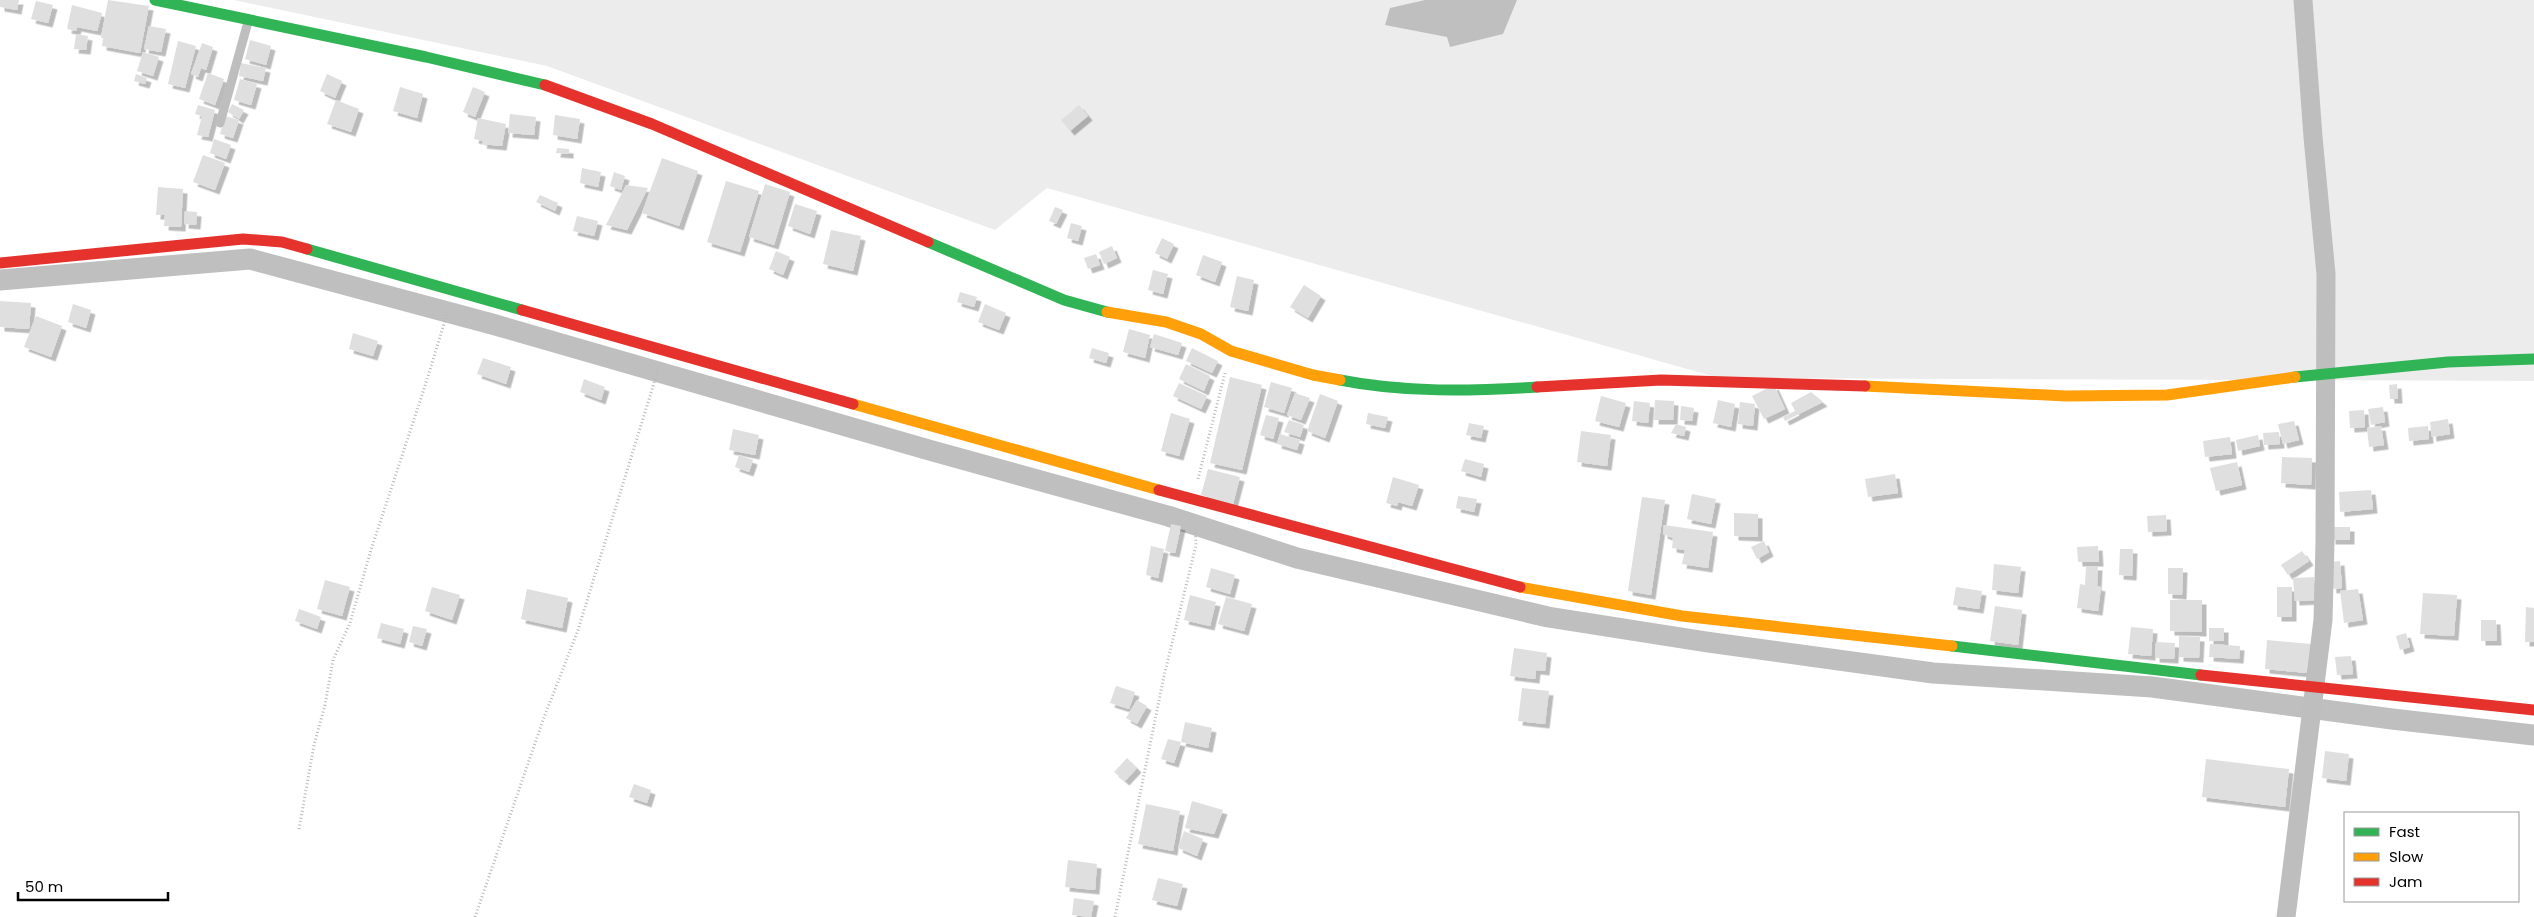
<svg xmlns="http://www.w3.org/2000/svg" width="2534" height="917" font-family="Poppins,sans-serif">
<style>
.green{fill:#ececec}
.water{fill:#bfbfbf}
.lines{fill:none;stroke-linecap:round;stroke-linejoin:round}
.canal{stroke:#bfbfbf;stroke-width:21}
.building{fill:#dfdfdf;filter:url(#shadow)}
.path{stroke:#b9b9b9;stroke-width:3;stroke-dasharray:1 2.5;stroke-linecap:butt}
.lane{stroke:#bebebe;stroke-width:9}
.street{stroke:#bebebe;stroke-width:19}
.fast{stroke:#30b455;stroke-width:11}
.slow{stroke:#ff9f0a;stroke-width:11}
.jam{stroke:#e5322d;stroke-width:11}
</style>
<defs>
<filter id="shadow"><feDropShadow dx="4.5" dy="4.5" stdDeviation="0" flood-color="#0004"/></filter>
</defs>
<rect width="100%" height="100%" fill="#fff"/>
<path class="green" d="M234,0H2534V381L1719,378L1047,188L995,230L547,66Z"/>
<path class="water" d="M1425,0H1517L1503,34L1450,47L1447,37L1385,25L1390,8Z"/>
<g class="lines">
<path class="canal" d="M0,280L250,259L492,324L929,450L1168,516L1297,558L1548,617L1707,642L1933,673L2152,687L2392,719L2534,735"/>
</g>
<path class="building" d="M0,0H19L17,10L0,7Z
M108,0L149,6L140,53L102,46L103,38H101Z
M36,1L53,5L48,23L31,19Z
M72,5L102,13L97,31L77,27L76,31L67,29Z
M149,26L166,29L161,52L144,49Z
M76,34L88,36L86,50L74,49Z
M250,40L271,46L266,65L245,59Z
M178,41L196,46L185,88L168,84Z
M202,43L213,47L206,70L201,68L198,77L191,74Z
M143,52L159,57L153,76L137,71Z
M241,63L266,68L263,81L239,76Z
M208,73L224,79L215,105L199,99Z
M136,74L147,78L145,84L134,81Z
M327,74L342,81L335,98L320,91Z
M240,79L257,84L251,105L234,100Z
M400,87L423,94L417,118L393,111Z
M473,87L485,92L475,117L463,112Z
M336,100L359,109L351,132L327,124Z
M232,104L244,110L239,119L228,112Z
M198,105L215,110L208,137L197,135L202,116L195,114Z
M1079,105L1088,116L1070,131L1061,120Z
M510,114L536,117L534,135L508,133Z
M555,115L580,119L577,139L553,135Z
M225,116L239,120L233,138L220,134Z
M478,118L506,124L502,146L482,144L483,141L474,139Z
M214,139L231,145L226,159L210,153Z
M557,148L569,149V154L556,153Z
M203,155L225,163L215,190L193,182Z
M662,158L698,171L679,226L642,213Z
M582,168L601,172L598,187L580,183Z
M614,172L625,176L621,190L610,186Z
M726,181L759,191L740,252L707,242Z
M765,184L790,192L774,245L749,237Z
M626,185L648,188L627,230L606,225Z
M158,187L183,189L181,227L164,226L165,215H156Z
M540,195L558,203L555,211L536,202Z
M795,204L817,211L810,234L788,226Z
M1055,207L1063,210L1056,224L1049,221Z
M185,211L197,212L196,225L184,224Z
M577,216L598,221L594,236L573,231Z
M1071,223L1082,226L1078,241L1067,238Z
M831,230L861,236L853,271L823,264Z
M1162,238L1174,244L1167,259L1155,253Z
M1112,246L1117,258L1104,264L1099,252Z
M776,251L790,257L783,275L769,269Z
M1096,254L1100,265L1088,269L1084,258Z
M1203,255L1222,262L1215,282L1196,275Z
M1153,270L1168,274L1163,294L1148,290Z
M1237,276L1254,280L1248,311L1230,307Z
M1304,285L1321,296L1308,318L1290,307Z
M960,292L977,297L974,307L957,302Z
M0,301L31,303L29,329L0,327Z
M73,304L91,310L86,328L68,322Z
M985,304L1006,313L999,330L978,322Z
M36,316L62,326L51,357L24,347Z
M1129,329L1150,335L1145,358L1123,352Z
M353,333L378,341L373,356L349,349Z
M1154,334L1182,343L1178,355L1150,347Z
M1092,348L1109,353L1106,363L1089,358Z
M1192,348L1218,361L1212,373L1186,361Z
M483,358L511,367L506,384L477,374Z
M1186,364L1210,376L1204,391L1179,379Z
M1230,377L1262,385L1242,470L1210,463Z
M584,379L605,387L601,400L580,392Z
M1271,382L1292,388L1284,413L1264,407Z
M1179,383L1207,396L1201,409L1173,396Z
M2397,384L2398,399H2390L2389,385Z
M1774,385L1785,409L1764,419L1752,396Z
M1811,392L1823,402L1785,421L1783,417L1795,411L1791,403Z
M1295,393L1310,398L1301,420L1287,415Z
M1320,394L1338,401L1325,438L1307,431Z
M1601,396L1626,403L1619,427L1595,421Z
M1655,400L1674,401L1673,420H1654Z
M1718,400L1735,404L1731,427L1713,423Z
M1634,401L1650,403L1648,423L1632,421Z
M1740,402L1755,404L1753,426L1738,424Z
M1681,406L1694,408L1692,421L1680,420Z
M2383,407L2385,422L2371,425L2368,409Z
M2364,410L2365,427L2350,428L2349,411Z
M1171,413L1190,419L1179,456L1161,451Z
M1368,413L1388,417L1385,428L1366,424Z
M1266,415L1279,418L1273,439L1260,435Z
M2448,419L2450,434L2432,437L2430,422Z
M1289,420L1304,425L1300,437L1284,432Z
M2294,421L2299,440L2283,444L2278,424Z
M1469,423L1484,426L1481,438L1466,435Z
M1676,424L1686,427L1684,436L1671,433Z
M2381,426L2384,445L2369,447L2367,428Z
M2428,426L2429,439L2409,441L2408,428Z
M733,429L759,435L755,455L729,450Z
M1581,431L1611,435L1607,466L1577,462Z
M2279,432L2280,444L2264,445L2263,433Z
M1280,434L1300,440L1297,450L1277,444Z
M2258,435L2260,446L2238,451L2236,440Z
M2230,437L2232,454L2205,457L2203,441Z
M739,455L753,460L749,472L735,467Z
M2282,457L2312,458L2311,485L2281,483Z
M1465,459L1484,464L1481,477L1461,471Z
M2237,462L2242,485L2216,491L2210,468Z
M1208,469L1240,477L1233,504L1201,495Z
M1895,474L1898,493L1868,497L1865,479Z
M1393,477L1419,485L1412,506L1398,502L1397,506L1386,503Z
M2371,490L2373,509L2340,512L2339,492Z
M1692,494L1716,499L1711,524L1687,519Z
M1458,496L1477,499L1474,512L1456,508Z
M1642,497L1665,500L1651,595L1628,591Z
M1734,513L1758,514V537L1734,536Z
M2166,515L2167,531L2148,532L2147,516Z
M1171,524L1181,526L1175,553L1165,551Z
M1664,525L1713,532L1708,568L1682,564L1685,550L1672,548L1673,538L1663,534Z
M2331,527H2350V540H2331Z
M1764,541L1769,552L1757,559L1751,547Z
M1151,546L1164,549L1158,578L1146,575Z
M2098,546L2099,562H2078L2077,547Z
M2120,549H2133L2132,576L2119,575Z
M2302,551L2309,561L2288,575L2281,565Z
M2340,561L2342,588L2332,589L2330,562Z
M1994,564L2021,567L2018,593L1992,590Z
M2086,566H2098L2097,586L2101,587L2098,611L2077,608L2080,584L2085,585Z
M1211,568L1235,575L1230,594L1206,587Z
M2168,568H2183L2182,595L2168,594Z
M2314,577L2316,600L2295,601L2293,578Z
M325,580L350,587L342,616L317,609Z
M432,587L460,595L452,620L425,611Z
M1956,587L1982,591L1979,609L1953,605Z
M2277,587H2292V617H2277Z
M527,589L568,598L562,628L521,619Z
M2358,589L2363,620L2344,623L2340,591Z
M2423,593L2457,595L2454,636L2420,634Z
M1190,595L1216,602L1210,626L1184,620Z
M1226,597L1252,604L1244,631L1218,624Z
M2170,600H2202V632L2170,631Z
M1995,606L2022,610L2018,645L1990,641Z
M2526,607L2534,608V642H2525Z
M299,609L321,617L317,629L295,621Z
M2481,620H2496L2497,641H2481Z
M381,623L404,629L400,644L377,638Z
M413,626L427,629L422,646L409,642Z
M2131,627L2153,629L2151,656L2128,654Z
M2209,628H2224V641H2209Z
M2406,633L2410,647L2400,650L2396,636Z
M2179,636L2200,637L2199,658L2179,657Z
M2267,640L2311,644L2308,673L2265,669Z
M2156,642L2175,643L2174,659L2155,658Z
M2210,644L2240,646L2239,659L2209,657Z
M1514,648L1547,653L1545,671L1536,670L1535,679L1510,676Z
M2351,656L2353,674L2337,675L2335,657Z
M1116,686L1135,692L1129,709L1110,703Z
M1522,688L1549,691L1545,724L1518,721Z
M1137,700L1147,706L1137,724L1126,718Z
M1185,722L1212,728L1208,748L1181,742Z
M1168,739L1181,742L1174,763L1161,759Z
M2325,751L2349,754L2346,781L2322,778Z
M1127,758L1137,768L1125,781L1114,772Z
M2206,759L2289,769L2285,807L2202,797Z
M634,784L651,790L647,803L629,797Z
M1192,801L1223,810L1214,834L1185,828Z
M1146,804L1180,811L1173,851L1138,844Z
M1184,831L1203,839L1197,856L1178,848Z
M1068,860L1097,864L1095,890L1065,887Z
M1158,878L1183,884L1177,906L1152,900Z
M1074,898L1094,901L1091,917L1072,915Z"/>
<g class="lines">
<path class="path" d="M1198,479L1225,373
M299,829L314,745L325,705L333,660L350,623L371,550L425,386L448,311
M475,917L542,723L578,630L658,370
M1115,917L1164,676L1196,545L1195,524"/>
<path class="lane" d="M220,123L248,22"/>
<path class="street" d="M2286,917L2323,620L2325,543L2326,274L2313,137L2303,0"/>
<path class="fast" d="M155,0L426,57L545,85
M928,242L1064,300L1107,312
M307,249L522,310
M2295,377L2448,362L2534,359
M1340,380C1405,393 1471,391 1537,387
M1952,646L2201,675"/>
<path class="slow" d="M1107,312L1166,322L1201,334L1231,351L1313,375L1340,380
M1865,386L2066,396L2167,395L2295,377
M853,404L1159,490
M1520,587L1682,616L1952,646"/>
<path class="jam" d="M545,85L652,124L928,242
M0,263L243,239L282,242L307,249
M522,310L853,404
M1537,387L1661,380L1865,386
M1159,490L1520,587
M2201,675L2534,710"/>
</g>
<rect x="2344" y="812" width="175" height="90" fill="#ffffff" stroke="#999999"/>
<rect x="2354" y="828" width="25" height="8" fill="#30b455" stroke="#999999"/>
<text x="2389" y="837" font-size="15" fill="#000000">Fast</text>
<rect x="2354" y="853" width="25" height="8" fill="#ff9f0a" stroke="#999999"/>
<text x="2389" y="862" font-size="15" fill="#000000">Slow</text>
<rect x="2354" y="878" width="25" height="8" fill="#e5322d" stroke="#999999"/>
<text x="2389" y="887" font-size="15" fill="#000000">Jam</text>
<path d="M18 892v8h150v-8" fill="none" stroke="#000000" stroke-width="2.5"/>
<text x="25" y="892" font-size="15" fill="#000000" stroke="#ffffff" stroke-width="4" paint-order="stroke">50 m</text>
</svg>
